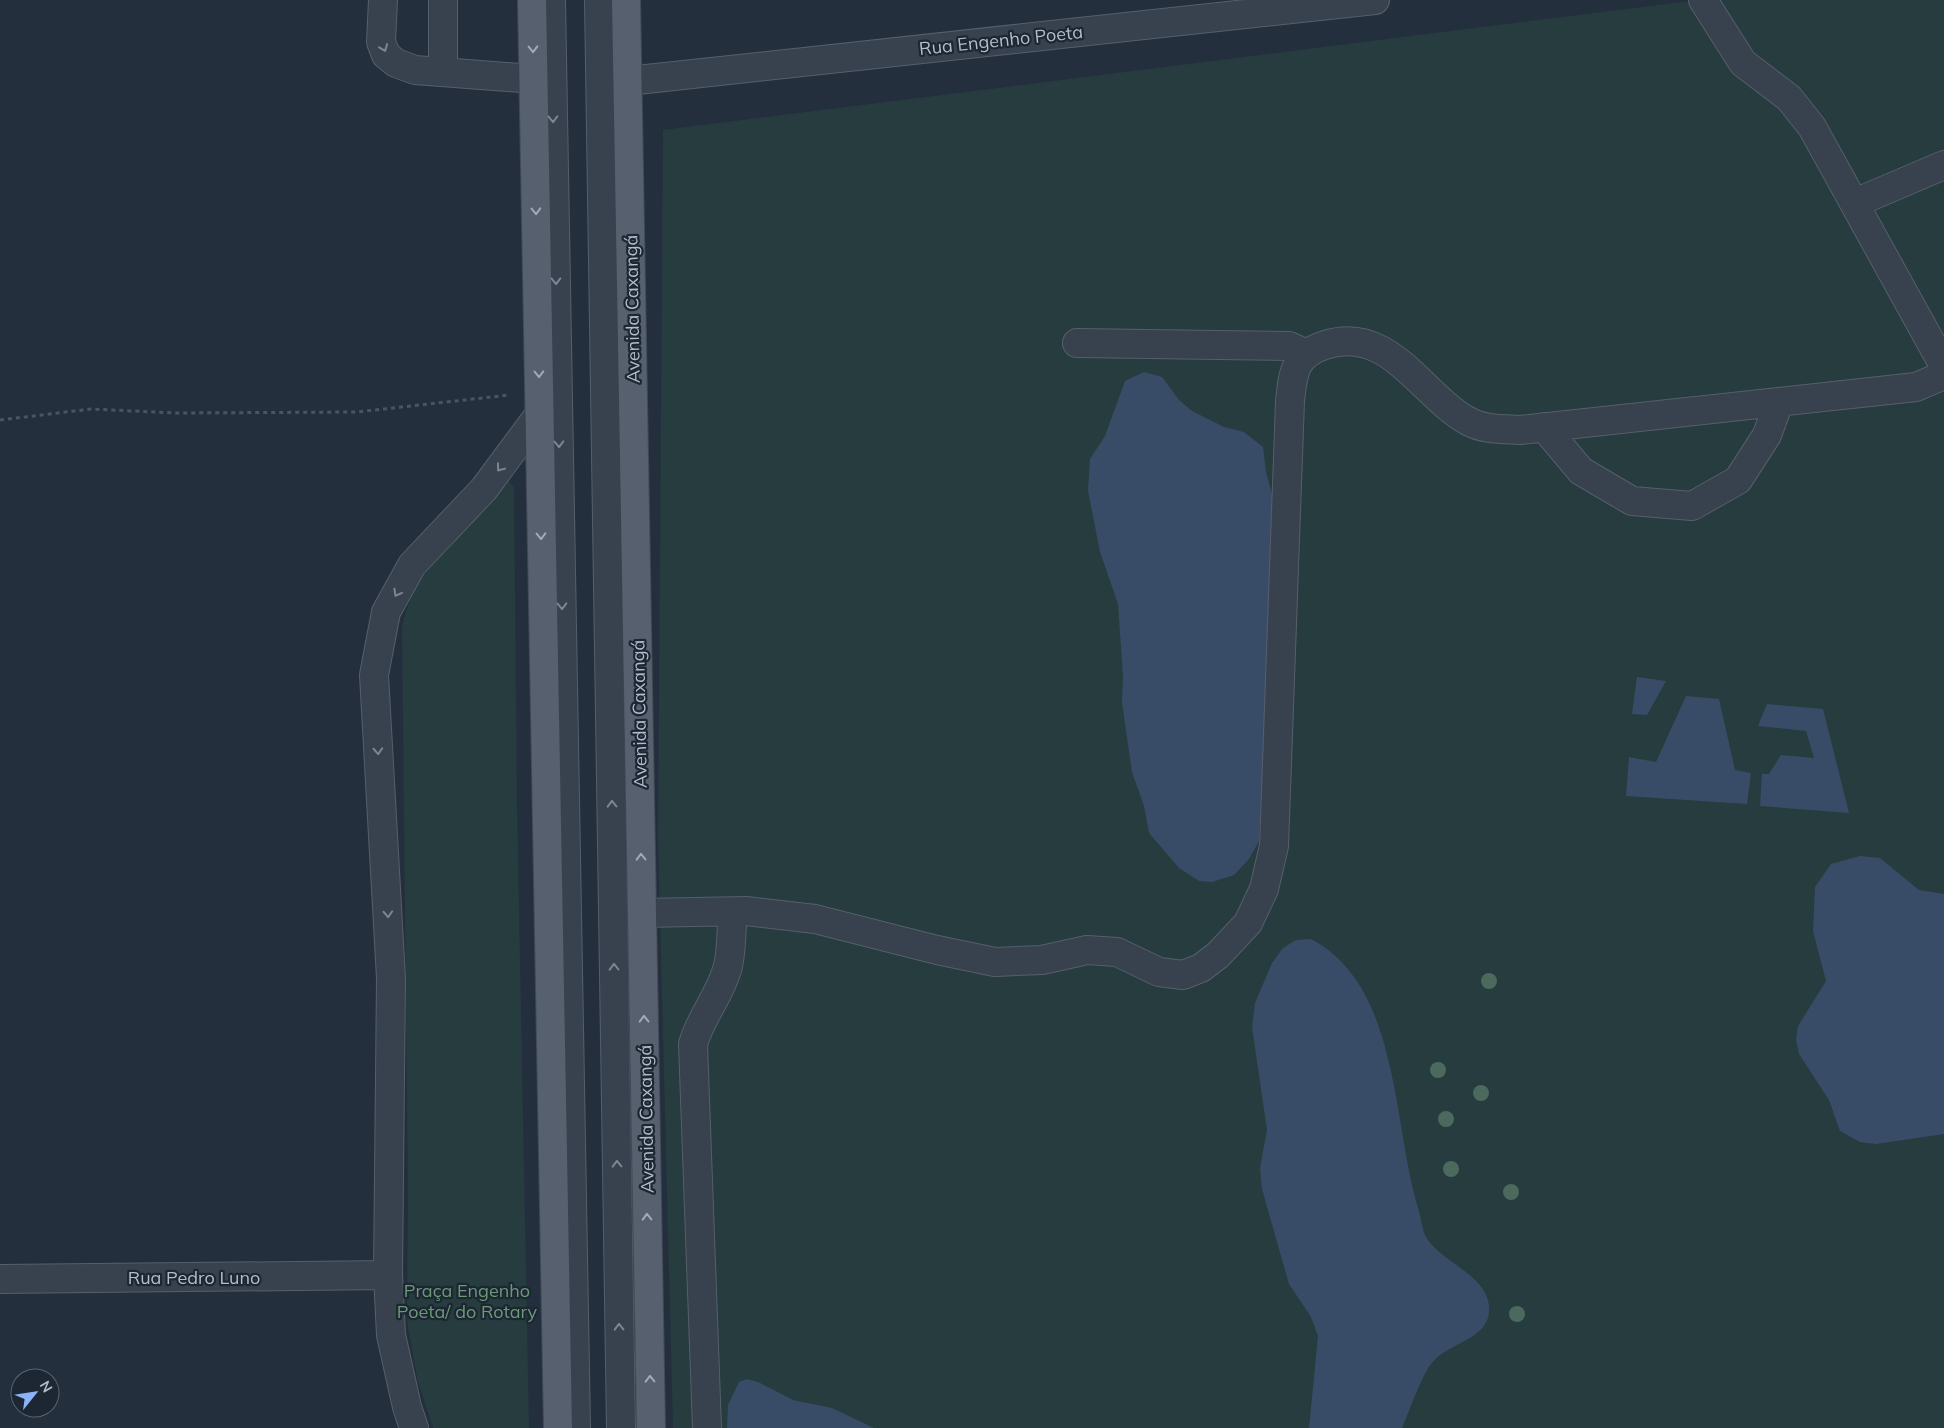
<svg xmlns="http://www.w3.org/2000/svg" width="1944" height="1428" font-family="Mulish,sans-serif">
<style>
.green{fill:#263c3f}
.water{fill:#394c67}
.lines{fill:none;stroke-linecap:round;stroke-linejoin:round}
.minor-casing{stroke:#565f6c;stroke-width:30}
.major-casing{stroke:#414a57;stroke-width:30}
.path{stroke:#44595c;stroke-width:3;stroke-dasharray:4 4;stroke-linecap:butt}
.minor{stroke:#38414e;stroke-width:28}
.major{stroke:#56606e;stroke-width:28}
.tree{fill:#4b6a5d}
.oneway{stroke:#7c8592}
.oneway2{stroke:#a1aab7}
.labels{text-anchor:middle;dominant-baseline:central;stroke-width:4.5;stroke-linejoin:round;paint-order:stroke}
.street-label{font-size:18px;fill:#b4bcc9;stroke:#1d2633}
.park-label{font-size:18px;fill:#6b9a76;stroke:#1d2633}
</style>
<rect width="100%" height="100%" fill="#242f3e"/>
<path class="green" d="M1698,0H1944V1428H673L658,839L663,130Z
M509,481L514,487L517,806L529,1428H433L418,1382L408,1328L407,1307L408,1201L402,628C411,571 467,525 504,483Z"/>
<path class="water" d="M1144,372L1162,377L1179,400L1192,411L1224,427L1244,432L1263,447L1266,472L1273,498L1270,624L1259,841L1249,859L1234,875L1212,882L1199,881L1179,868L1149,833L1144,806L1132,772L1122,703L1123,676L1118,604L1100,552L1088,491L1090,459L1105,436L1125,381Z
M1637,677L1666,681L1647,715L1632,714Z
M1686,696L1719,699L1735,770L1751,773L1747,804L1626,796L1629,757L1656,762Z
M1767,704L1823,709L1849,813L1760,806L1762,774H1769L1781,755L1814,758L1806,731L1758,726Z
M1860,856L1880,858L1919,890L1944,894V1134L1876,1144L1860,1142L1840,1131L1829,1100L1799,1054L1796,1040L1798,1026L1826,981L1813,931L1815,887L1831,864Z
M1311,939C1401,986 1392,1126 1419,1211C1421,1219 1422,1229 1426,1237C1441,1263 1492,1276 1489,1312C1487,1340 1447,1343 1432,1363C1422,1374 1409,1412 1402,1428H1309L1318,1336L1311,1317L1289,1284L1262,1189L1260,1168L1267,1130L1252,1027L1255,1003L1272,963L1283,948L1296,940Z
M747,1379L758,1382L793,1400L832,1408L874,1428H727L728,1405L739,1382Z"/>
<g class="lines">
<defs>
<path id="minor" d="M383,0L381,42L386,55L396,63L415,70L534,79
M551,0L576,1428
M599,0L621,1428
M1703,0L1743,63L1789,98L1812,127L1944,366
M443,72V0
M628,81L1375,0
M1855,203L1944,165
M1077,343L1289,346L1307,354
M1544,427L1581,471L1632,501L1692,506L1738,480L1767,435L1779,402
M642,913L746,911L815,919L937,950L995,962L1042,960L1087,950L1117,952L1159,972L1183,975L1201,968L1218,955L1248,923L1264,889L1274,846L1290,401C1293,373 1294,355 1325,345C1389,324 1421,395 1468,421C1484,430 1503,429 1520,430L1916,387L1944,375
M0,1279L388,1275
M414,1428L407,1407L391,1335L388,1275L391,978L374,675L386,612L412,565L484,489L539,415
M707,1428L693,1044C701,1016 721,994 728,966C732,949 731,929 733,912"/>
<path id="major" d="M532,0L558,1428
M626,0L651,1428"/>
</defs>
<use href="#minor" class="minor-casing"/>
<use href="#major" class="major-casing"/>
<path class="path" d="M0,420L91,409L176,413L357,412L509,395"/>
<use href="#minor" class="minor"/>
<use href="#major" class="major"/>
</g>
<g class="tree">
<circle cx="1489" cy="981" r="8"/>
<circle cx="1438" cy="1070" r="8"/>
<circle cx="1481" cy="1093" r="8"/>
<circle cx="1446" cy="1119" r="8"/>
<circle cx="1451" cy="1169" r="8"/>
<circle cx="1511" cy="1192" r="8"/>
<circle cx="1517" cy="1314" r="8"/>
</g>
<defs><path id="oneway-chevron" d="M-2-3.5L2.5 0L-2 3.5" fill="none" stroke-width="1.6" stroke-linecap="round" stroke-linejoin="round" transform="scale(1.25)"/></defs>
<g class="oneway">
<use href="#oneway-chevron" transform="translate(384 48) rotate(68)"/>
<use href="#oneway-chevron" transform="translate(553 119) rotate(89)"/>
<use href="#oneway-chevron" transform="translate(556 281) rotate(89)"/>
<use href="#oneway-chevron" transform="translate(559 444) rotate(89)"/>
<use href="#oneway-chevron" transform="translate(500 468) rotate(127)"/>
<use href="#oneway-chevron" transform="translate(397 593) rotate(119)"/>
<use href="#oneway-chevron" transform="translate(562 606) rotate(89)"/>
<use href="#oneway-chevron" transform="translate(378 751) rotate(87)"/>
<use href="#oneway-chevron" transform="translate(612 804) rotate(-91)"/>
<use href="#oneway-chevron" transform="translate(388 914) rotate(87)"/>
<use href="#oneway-chevron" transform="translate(614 967) rotate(-91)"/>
<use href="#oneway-chevron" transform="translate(617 1164) rotate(-91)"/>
<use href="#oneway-chevron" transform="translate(619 1327) rotate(-91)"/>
</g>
<g class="oneway2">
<use href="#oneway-chevron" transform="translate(533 49) rotate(89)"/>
<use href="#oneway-chevron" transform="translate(536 211) rotate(89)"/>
<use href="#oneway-chevron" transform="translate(539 374) rotate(89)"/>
<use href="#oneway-chevron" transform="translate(541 536) rotate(89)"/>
<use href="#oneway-chevron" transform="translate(641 857) rotate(-91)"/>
<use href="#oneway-chevron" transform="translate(644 1019) rotate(-91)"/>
<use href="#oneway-chevron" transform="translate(647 1217) rotate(-91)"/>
<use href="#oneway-chevron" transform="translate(650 1379) rotate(-91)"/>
</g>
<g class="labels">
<g class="street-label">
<text transform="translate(1001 40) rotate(-6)">Rua Engenho Poeta</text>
<text transform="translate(632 309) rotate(-91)">Avenida Caxangá</text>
<text transform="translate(639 714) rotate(-91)">Avenida Caxangá</text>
<text transform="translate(646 1119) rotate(-91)">Avenida Caxangá</text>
<text x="194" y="1277">Rua Pedro Luno</text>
</g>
<g class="park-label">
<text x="467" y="1290">Praça Engenho<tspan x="467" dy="21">Poeta/ do Rotary</tspan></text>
</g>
</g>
<g transform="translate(35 1393) rotate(60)"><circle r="24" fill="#1d2633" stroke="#59626f"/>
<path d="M0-4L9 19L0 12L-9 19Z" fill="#8ab4f8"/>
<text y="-8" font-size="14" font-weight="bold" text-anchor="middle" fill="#b4bcc9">N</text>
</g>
</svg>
